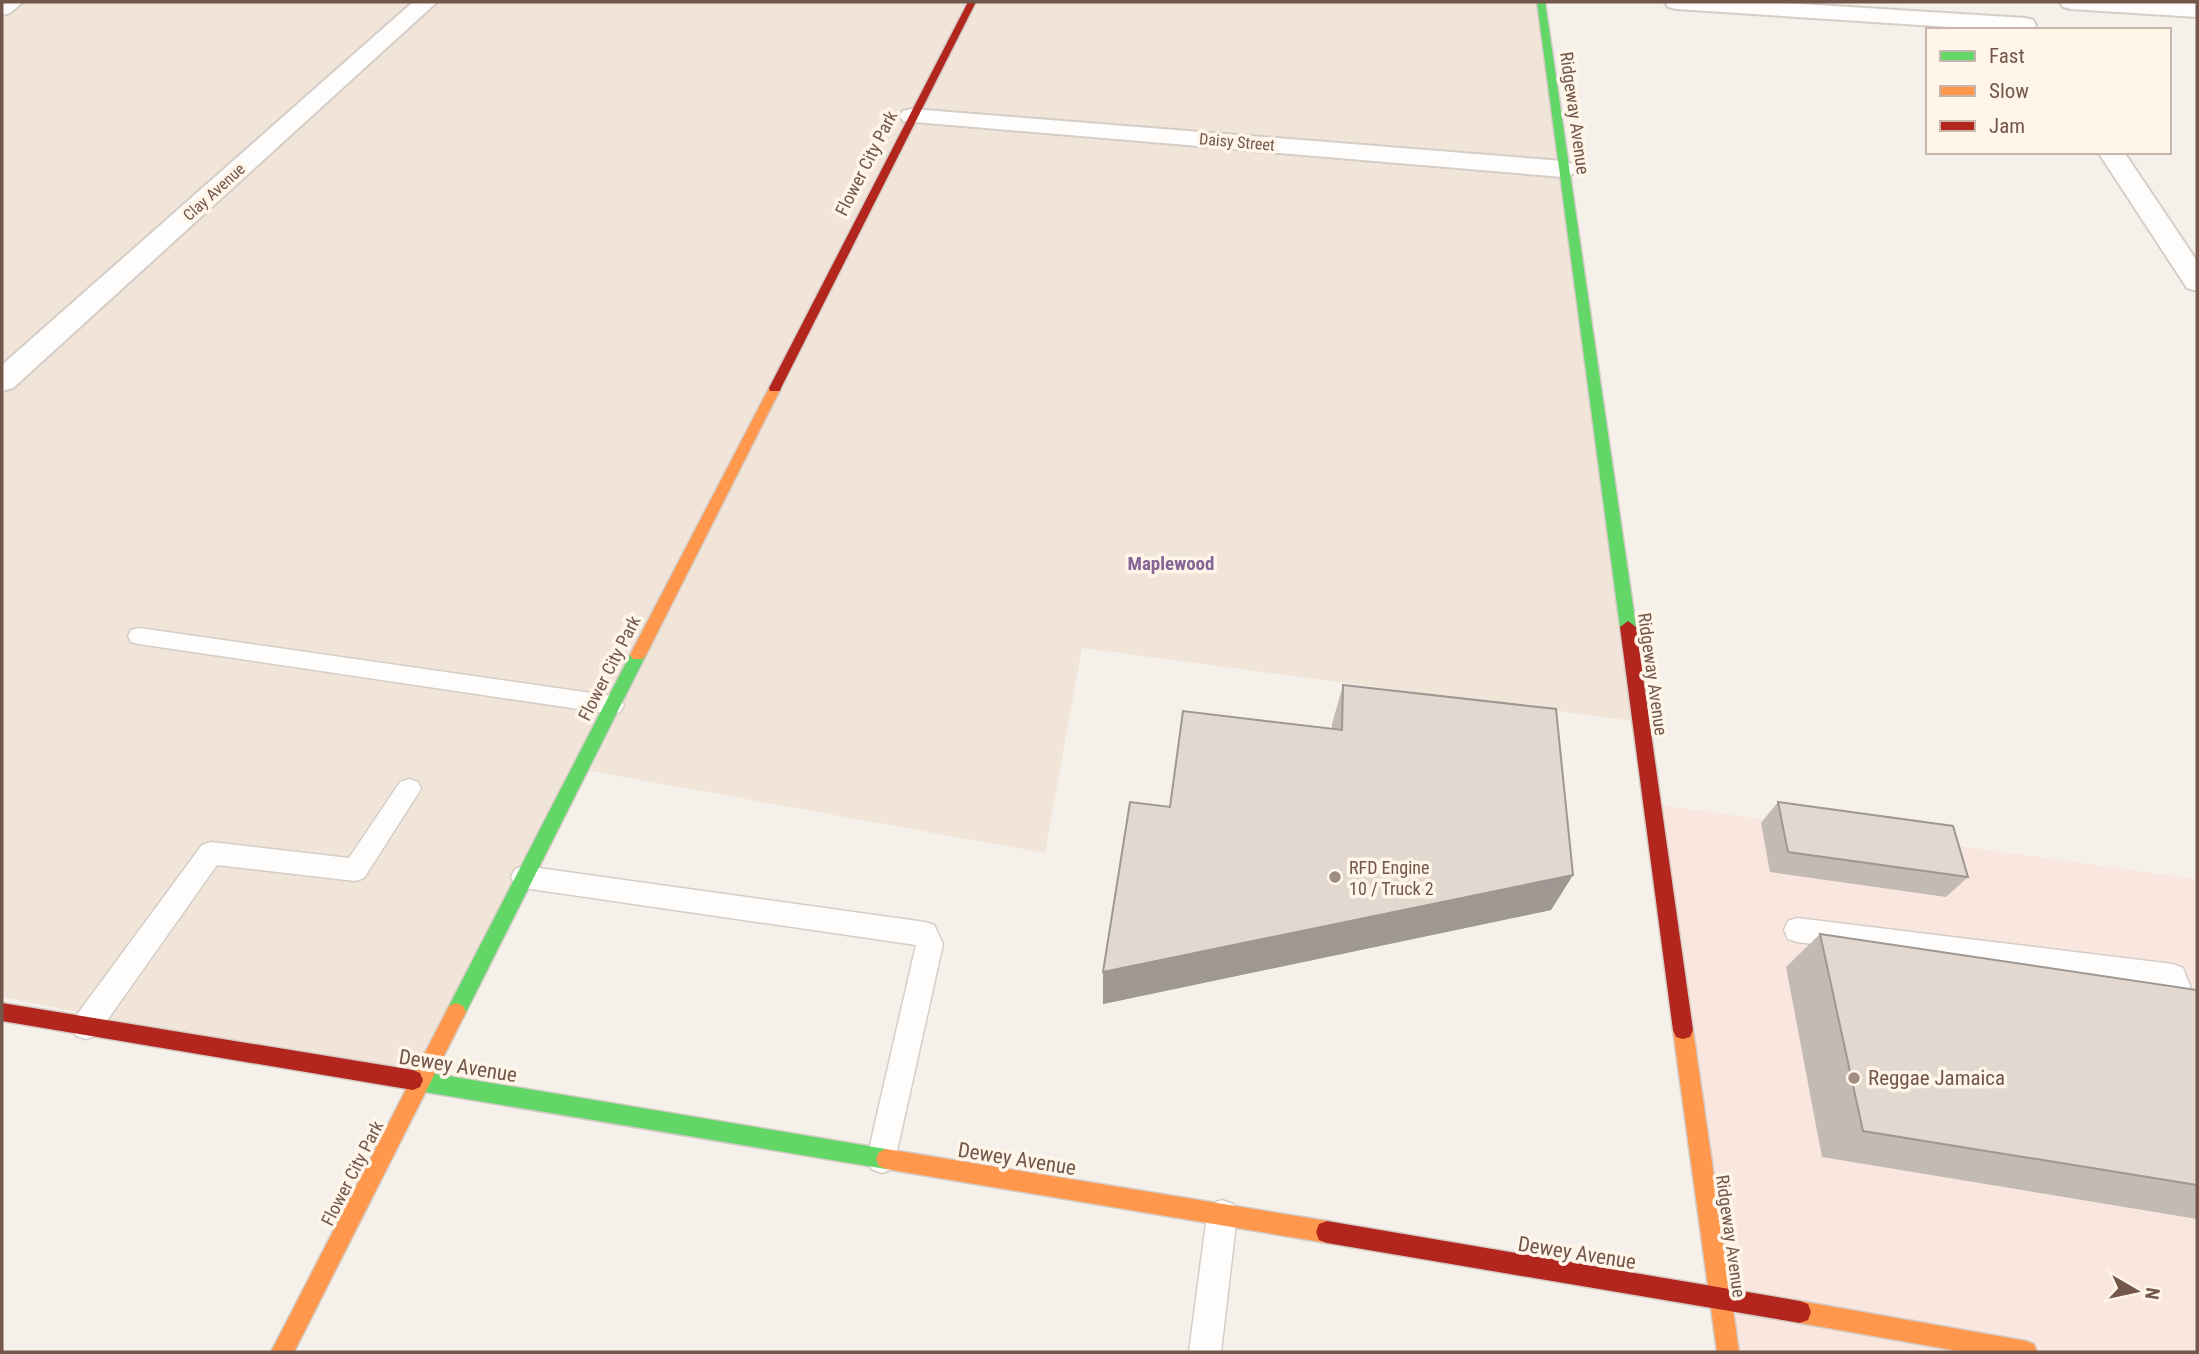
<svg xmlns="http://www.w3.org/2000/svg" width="2199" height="1354" font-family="'Roboto Condensed',sans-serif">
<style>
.residential{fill:#f1e5d9}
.commercial{fill:#f9e7df}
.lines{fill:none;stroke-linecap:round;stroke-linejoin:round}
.lane-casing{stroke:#d5cdc7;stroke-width:3}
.street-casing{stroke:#d5cdc7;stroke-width:4}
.fast-casing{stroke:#d4ccc6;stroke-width:3}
.slow-casing{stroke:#d4ccc6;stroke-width:3}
.jam-casing{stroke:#d4ccc6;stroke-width:3}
.lane{fill:#fefdfc;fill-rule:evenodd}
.street{fill:#fefdfc;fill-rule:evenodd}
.fast{fill:#63d668;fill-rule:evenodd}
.slow{fill:#ff974d;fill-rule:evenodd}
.jam{fill:#b3261e;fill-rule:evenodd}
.wall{fill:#c2bab3}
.shaded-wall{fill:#9e9792}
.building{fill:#e2d8d0;stroke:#9e9792;stroke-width:2}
.poi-dot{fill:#a08d82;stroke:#fff5e9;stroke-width:2.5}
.labels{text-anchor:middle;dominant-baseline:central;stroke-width:7;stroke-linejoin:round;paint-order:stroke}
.far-street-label{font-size:16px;fill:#73574a;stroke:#fff5e9}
.street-label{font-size:18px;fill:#73574a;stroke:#fff5e9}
.poi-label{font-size:18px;fill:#73574a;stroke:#fff5e9;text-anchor:start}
.neighbourhood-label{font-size:19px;font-weight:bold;fill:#846596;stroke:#fff5e9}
.near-street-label{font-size:21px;fill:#73574a;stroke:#fff5e9}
.near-poi-label{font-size:21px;fill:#73574a;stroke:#fff5e9;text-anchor:start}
</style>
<rect width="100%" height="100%" fill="#f5f0e9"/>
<path class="residential" d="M2,2H1540L1640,722L1082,648L1045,853L579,769L421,1081L2,997Z"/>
<path class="commercial" d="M1652,804L2197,879V1352H1728Z"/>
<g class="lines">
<defs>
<path id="lane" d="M139,628L612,696L620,698L624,705L620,712L612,714L139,644L131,642L128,636L131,630Z
M409,779L418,782L421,789L364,878L355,881L217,865L96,1036L86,1039L76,1036L72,1026L76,1016L202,845L211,842L349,858L400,782Z
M524,866L925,922L934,925L943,944L893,1169L882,1173L871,1169L867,1158L916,945L524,888L515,885L511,877L515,869Z
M1797,918L2173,964L2183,968L2197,1004V1052L2187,1048L2164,989L1797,942L1788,939L1784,930L1788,921Z
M1222,1200L1233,1204L1237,1215L1221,1352H1189L1207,1215L1211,1204Z"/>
<path id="street" d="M2,2H23L10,13L2,15Z
M413,2H437L13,388L2,391V365Z
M1665,2H1772L2025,18L2033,20L2036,25L2033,30H1996L1676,9L1668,7Z
M2060,2L2197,3V17L2071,9L2063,7Z
M912,109L1563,161L1572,164L1576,169L1572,174L1563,177L903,121L900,116L903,111Z
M2098,152H2124L2197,261V291L2187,288Z"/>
<path id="fast" d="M1537,2H1545L1636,627L1628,633L1620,627Z
M638,649L643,651L646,655L463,1018L456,1021L449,1018L446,1012L449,1006L630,655L633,651Z
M413,1070L886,1149L893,1152L896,1159L893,1166L886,1169L413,1090L406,1087L403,1080L406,1073Z"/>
<path id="slow" d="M775,384L781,388L646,655L643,659H633L630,655L769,388Z
M456,1003L463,1006L466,1012L463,1018L294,1352H271L449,1006Z
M1683,1021L1690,1023L1693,1030L1739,1352H1717L1673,1030L1676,1023Z
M886,1149L1327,1221L1335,1224L1338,1232L1335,1240L1327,1243L886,1169L879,1166L876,1159L879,1152Z
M1800,1301L2026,1341L2034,1344L2037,1352H1964L1800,1323L1792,1320L1789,1312L1792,1304Z"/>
<path id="jam" d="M968,2H976L781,388L780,391H770L769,388Z
M1628,621L1636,627L1693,1030L1690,1037L1683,1039L1676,1037L1673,1030L1620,627Z
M2,1003L413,1070L420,1073L423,1080L420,1087L413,1090L2,1021Z
M1327,1221L1800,1301L1808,1304L1811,1312L1808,1320L1800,1323L1327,1243L1319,1240L1316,1232L1319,1224Z"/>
</defs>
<use href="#lane" class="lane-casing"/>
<use href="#street" class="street-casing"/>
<use href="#fast" class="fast-casing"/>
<use href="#slow" class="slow-casing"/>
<use href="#jam" class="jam-casing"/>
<use href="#lane" class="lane"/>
<use href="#street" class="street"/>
<use href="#fast" class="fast"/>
<use href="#slow" class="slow"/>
<use href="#jam" class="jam"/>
</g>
<path class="wall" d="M1343,685L1573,875L1551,910L1103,1004L1170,807L1332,729V724Z
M1778,802L1968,877L1946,897L1770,872L1761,823Z
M1820,934L2197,990V1219L1822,1157L1786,967Z"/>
<path class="shaded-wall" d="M1573,875L1551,910L1103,1004V972Z"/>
<path class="building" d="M1343,685L1556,709L1573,875L1103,972L1130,802L1170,807L1183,711L1342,730Z
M1778,802L1953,826L1968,877L1788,852Z
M1820,934L2197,990V1185L1863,1131Z"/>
<g class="poi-dot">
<circle cx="1335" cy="877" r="7"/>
<circle cx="1854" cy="1078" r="7"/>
</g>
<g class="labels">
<g class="far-street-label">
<text transform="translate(1237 142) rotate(5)">Daisy Street</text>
<text transform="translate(214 192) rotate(-42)">Clay Avenue</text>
</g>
<g class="street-label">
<text transform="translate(1575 113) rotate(82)">Ridgeway Avenue</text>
<text transform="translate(866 163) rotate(-63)">Flower City Park</text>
<text transform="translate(609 668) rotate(-63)">Flower City Park</text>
<text transform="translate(1653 674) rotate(82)">Ridgeway Avenue</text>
<text transform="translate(352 1173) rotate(-63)">Flower City Park</text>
<text transform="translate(1731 1236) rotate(82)">Ridgeway Avenue</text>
</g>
<g class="poi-label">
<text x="1349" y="867">RFD Engine<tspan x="1349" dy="21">10 / Truck 2</tspan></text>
</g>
<g class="neighbourhood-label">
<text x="1171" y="563">Maplewood</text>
</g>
<g class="near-street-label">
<text transform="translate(458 1066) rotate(9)">Dewey Avenue</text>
<text transform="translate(1017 1159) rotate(9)">Dewey Avenue</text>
<text transform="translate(1577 1253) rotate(9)">Dewey Avenue</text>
</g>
<g class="near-poi-label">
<text x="1868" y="1078">Reggae Jamaica</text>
</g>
</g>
<rect width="2199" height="1354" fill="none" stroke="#73574a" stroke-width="7"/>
<rect x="1926" y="28" width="245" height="126" fill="#fff5e9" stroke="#c7b6a9" stroke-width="2"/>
<rect x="1940" y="51" width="35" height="10" fill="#63d668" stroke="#c7b6a9" stroke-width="2"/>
<text x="1989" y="63" font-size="21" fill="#73574a">Fast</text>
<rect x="1940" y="86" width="35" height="10" fill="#ff974d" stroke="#c7b6a9" stroke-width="2"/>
<text x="1989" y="98" font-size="21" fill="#73574a">Slow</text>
<rect x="1940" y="121" width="35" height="10" fill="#b3261e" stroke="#c7b6a9" stroke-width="2"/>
<text x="1989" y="133" font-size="21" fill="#73574a">Jam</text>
<g transform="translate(2136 1291) rotate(99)" stroke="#fff5e9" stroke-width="5" paint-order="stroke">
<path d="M0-5L12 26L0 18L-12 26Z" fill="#73574a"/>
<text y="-10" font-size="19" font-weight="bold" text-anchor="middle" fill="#73574a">N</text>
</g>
</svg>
